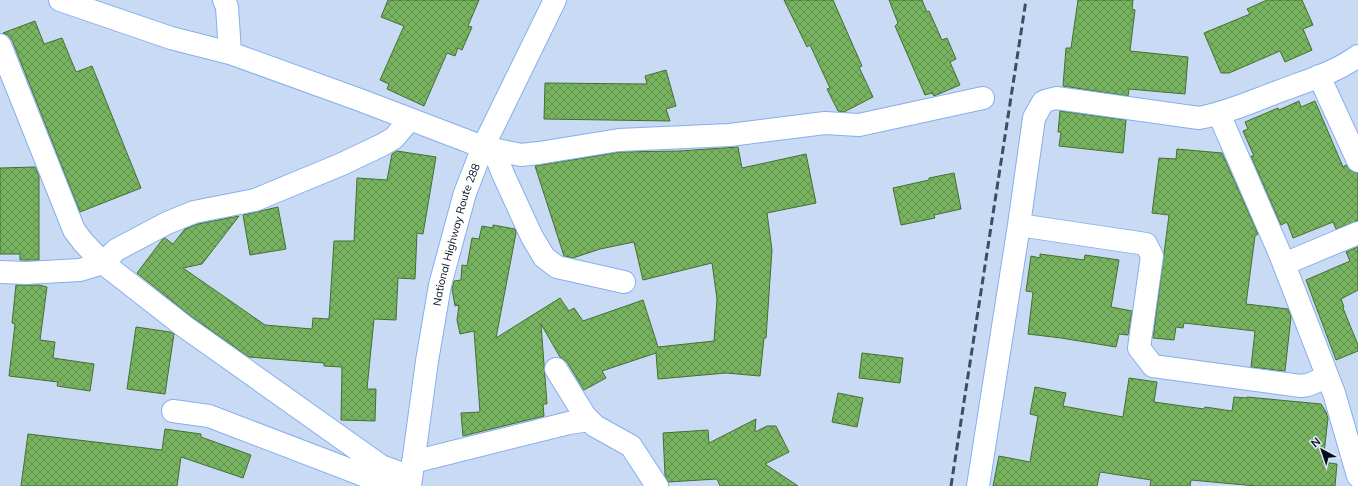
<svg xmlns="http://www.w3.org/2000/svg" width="1358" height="486" font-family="Mulish,sans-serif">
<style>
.building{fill:url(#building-cross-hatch);stroke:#456e34}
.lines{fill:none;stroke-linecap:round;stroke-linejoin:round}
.minor-casing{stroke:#85afec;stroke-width:24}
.highway-casing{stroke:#85afec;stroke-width:24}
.minor{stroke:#fff;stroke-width:22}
.highway{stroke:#fff;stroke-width:22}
.rail{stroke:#3f4c62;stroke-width:3;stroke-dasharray:8 4;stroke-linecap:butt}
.labels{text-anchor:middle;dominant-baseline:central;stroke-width:3;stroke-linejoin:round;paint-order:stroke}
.street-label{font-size:11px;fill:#020d22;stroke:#dee7f4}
</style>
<defs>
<pattern id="building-cross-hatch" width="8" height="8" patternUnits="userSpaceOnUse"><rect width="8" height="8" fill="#78b45f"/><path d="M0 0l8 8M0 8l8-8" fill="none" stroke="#60914e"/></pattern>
</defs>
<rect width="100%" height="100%" fill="#c9dbf4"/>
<path class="building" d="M388,0H479L468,26L472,27L462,50L458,48L455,56L447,53L424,106L387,89L389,84L380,80L404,26L381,17Z
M784,0H833L862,66L859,67L873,97L844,112L838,111L827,89L830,88L810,45L807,47Z
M889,0H922L927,12L929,11L942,40L947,38L956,59L950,62L960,85L934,96L932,93L925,95L895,26L898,23Z
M1078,0H1133L1132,9L1135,10L1130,51L1188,57L1185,94L1129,89L1128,96L1063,86L1066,48H1071Z
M1267,0H1302L1313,25L1303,29L1312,50L1285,62L1280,51L1229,73H1221L1204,33L1250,14L1247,9Z
M35,21L44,44L62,38L76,72L92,66L141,188L80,212L12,40L8,35L3,33Z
M666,70L676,106L666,109L670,121L544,119L545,83L647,84L645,76Z
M1299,101L1301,107L1315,101L1343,167L1346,165L1351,171L1358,173V221L1336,229L1333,222L1293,238L1287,222L1281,225L1251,156H1254L1243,131L1248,129L1245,122L1278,108L1279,110Z
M1060,111L1126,120L1123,153L1059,146L1061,132H1058Z
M738,147L742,168L806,154L816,203L767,213L772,250L766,338H764L760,376L726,373L658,379L656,353L602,371L606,378L584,390L567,362L560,357L541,324L547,404H543L544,416L463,436L461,413L480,412L474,331L460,334L457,320L459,305L455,306L452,289L454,281L461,280L462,265L467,266L472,238L479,239L482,226L493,228V225L515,229L516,233L496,338L560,298L569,311L574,308L583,321L643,300L658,347L714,341L717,299L712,263L643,280L634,242L600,249L573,258L564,256L535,166L620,152L679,151Z
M1177,149L1222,153L1258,234L1255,236L1246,304L1288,309L1291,317L1285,371L1251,367L1255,331L1184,323L1183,328L1176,327L1174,340L1153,338L1169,215L1152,213L1159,158L1176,159Z
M397,151L436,157L423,234L417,233L415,279L398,278L396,320L374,319L367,389H376L375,421L341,420L342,367L324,366V363L249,357L192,317L137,273L162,240L165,238L173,244L185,229L198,224L239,216L202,264L183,268L265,325L312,329L313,318L329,319L334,241H354L357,178L387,180L392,154Z
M35,167L39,176V260H20V254H0V168Z
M954,173L961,209L934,215L935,218L901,225L893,188L929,180V178Z
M278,207L286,249L250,255L243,215Z
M1358,247V290L1341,299L1344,307L1343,308L1358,345V351L1336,360L1306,280L1350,261L1346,252Z
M1040,254L1084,260L1085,255L1119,260L1111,307L1132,311L1128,335L1119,334L1116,347L1061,338L1028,334L1033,292L1026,291L1031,256L1040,258Z
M16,285H39L47,287L40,340L55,342L53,358L94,364L90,391L57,386L58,382L9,376L15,324L12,323Z
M136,327L170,332L174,334L165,394L127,389Z
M862,353L903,358L900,383L859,378Z
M1129,378L1157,382L1154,402L1204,409L1205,407L1232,411L1234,397L1247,398V397L1321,404L1326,412L1328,418L1323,462L1337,464L1335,486H1256L1191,480L1190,486H1150L1151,480L1100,472L1097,486H993L999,456L1030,462L1038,416L1030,414L1035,387L1066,393L1063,406L1123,417Z
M838,393L863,398L857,427L832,422Z
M756,419L755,432L767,426H776L789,452L765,464L798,486H720L717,479L668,482L665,475L663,433L708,430L709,443Z
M165,429L201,434V437L251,455L243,478L181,457L177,486H21L28,434L162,450Z"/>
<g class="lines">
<defs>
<path id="minor" d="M60,0L171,38L230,53L360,100L483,147L521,155L539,153L619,140L730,135L825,123L859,125L983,98
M224,0L227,7L230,53
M0,45L74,230L83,242L103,263L185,327L381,466L411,477
M1319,76L1358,161
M1219,114L1280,254L1334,393L1358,476
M496,150L498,161L503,174L532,237L544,257L557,267L624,282
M1019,225L1146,244L1152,256L1139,348L1153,366L1301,386L1308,385L1327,377
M1284,264L1358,233
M0,272L26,273L80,270L103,263L116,250L167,223L194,212L255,200L342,164L382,145L394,138L410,119
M556,369L585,416L595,426L631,446L657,486
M173,411L209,416L392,486
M413,462L569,423L589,420
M978,486L1019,225L1034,118L1043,102L1045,101L1056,98L1199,118C1227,113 1253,101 1280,91C1306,81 1335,73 1358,56"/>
<g id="highway">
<path id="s1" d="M410,486L427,361L440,285L465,193L483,147L555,0"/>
</g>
</defs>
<use href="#minor" class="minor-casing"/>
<use href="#highway" class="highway-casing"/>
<use href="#minor" class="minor"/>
<use href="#highway" class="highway"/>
<path class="rail" d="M951,486L1026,0"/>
</g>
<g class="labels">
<g class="street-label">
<text stroke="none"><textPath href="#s1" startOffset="256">National Highway Route 288</textPath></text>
</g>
</g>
<g transform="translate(1322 450) rotate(320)" stroke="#dee7f4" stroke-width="3" paint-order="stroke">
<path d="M0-3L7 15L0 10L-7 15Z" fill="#020d22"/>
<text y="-6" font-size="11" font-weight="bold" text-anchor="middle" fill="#020d22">N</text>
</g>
</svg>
